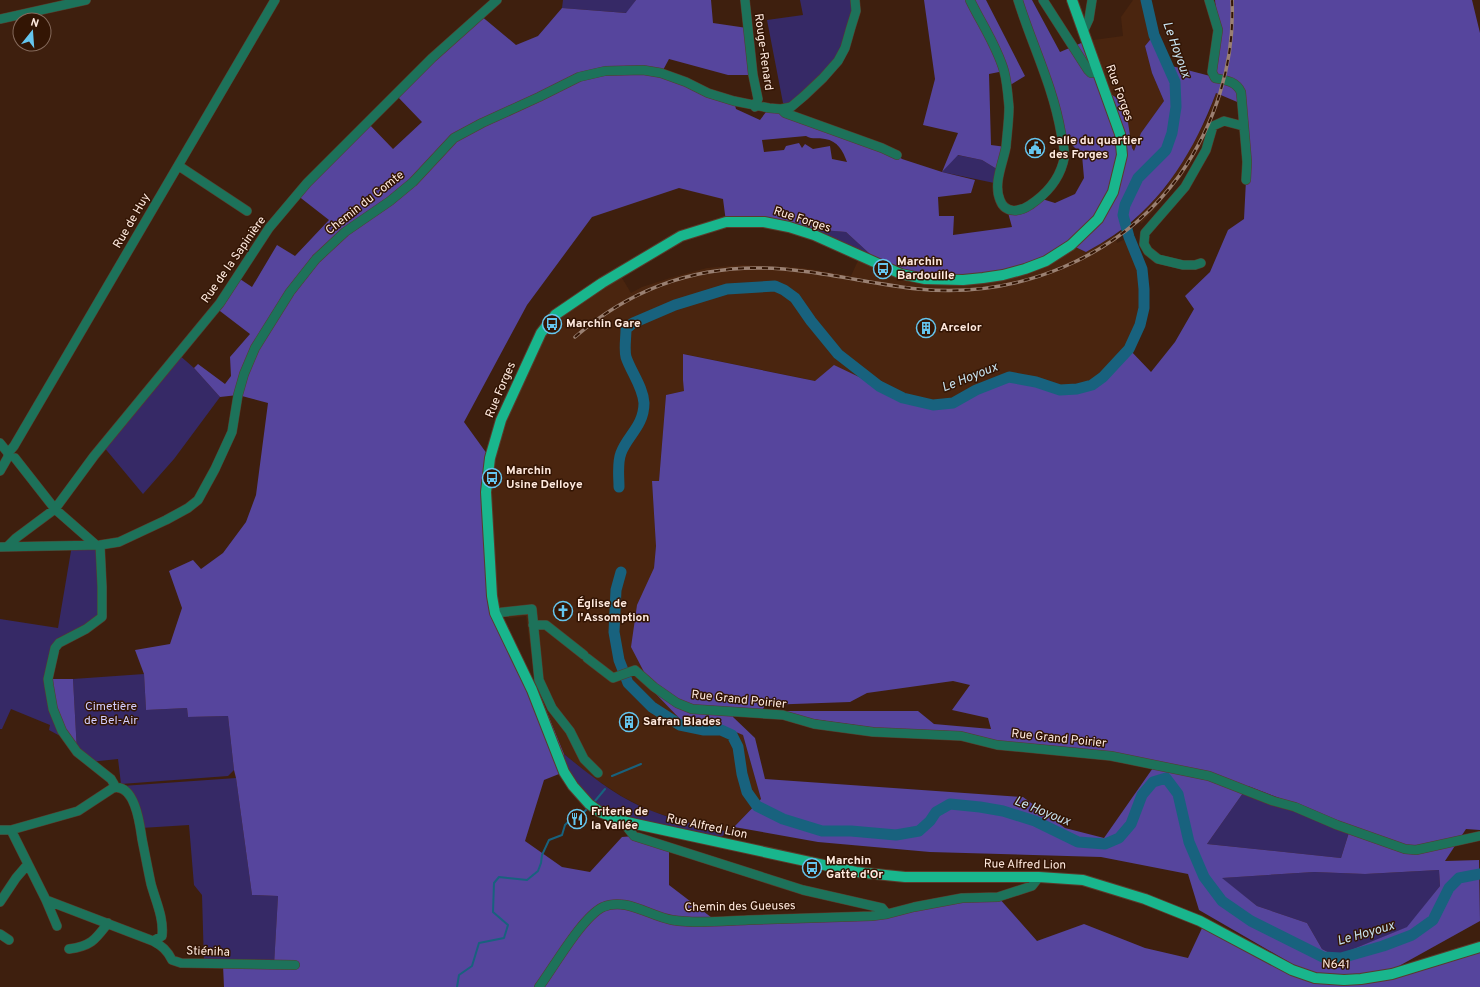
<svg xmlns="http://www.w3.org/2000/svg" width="1480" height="987" font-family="Overpass,sans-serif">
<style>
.built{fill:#4a250f}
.green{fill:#362966}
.forest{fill:#56459d;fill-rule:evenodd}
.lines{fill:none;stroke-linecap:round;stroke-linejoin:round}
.stream{stroke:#18627e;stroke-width:2}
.river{stroke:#18627e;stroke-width:11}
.minor-casing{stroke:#593b2b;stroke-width:10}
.major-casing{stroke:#593b2b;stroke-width:12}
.minor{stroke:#1d725a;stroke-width:9}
.major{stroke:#19b68d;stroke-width:10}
.rail-casing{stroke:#9a8072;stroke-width:3.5}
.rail{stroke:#331504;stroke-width:2;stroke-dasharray:6;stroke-linecap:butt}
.labels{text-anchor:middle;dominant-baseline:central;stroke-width:3;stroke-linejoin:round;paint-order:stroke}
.street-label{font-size:12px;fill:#ffeadf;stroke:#331504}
.poi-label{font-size:12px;font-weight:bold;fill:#ffeadf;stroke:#331504;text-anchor:start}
.park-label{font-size:12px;fill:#d2cdfe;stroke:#331504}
.water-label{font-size:13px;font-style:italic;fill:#c7e2ef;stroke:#331504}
</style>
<rect width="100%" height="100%" fill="#3e1f0e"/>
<path class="built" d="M1133,0H1146L1154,35L1145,46L1152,73L1164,101L1141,133L1135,152L1132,148L1125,103L1104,90L1086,41L1123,36L1121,17Z
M1216,93L1222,96L1203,143L1187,170L1157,207L1141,224L1138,216L1166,187L1207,118Z
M1115,235L1117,243L1129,237L1142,269L1144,289V308L1140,325L1129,349L1103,377L1092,385L1077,389L1060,390L1036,382L1009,377L976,390L953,403L933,405L903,398L879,386L816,381L684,354V391L666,395L659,481L652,482L656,546L654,568L681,720L719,725L743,735L761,799L729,832L687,822L651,811L623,797L592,777L564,754L535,683L526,616L510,618L495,613L486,492L501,420L555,315L619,273L631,293L642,287L670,278L707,268L742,265L803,268L851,276L860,256L1071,245L1086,252Z"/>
<path class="green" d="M563,0H636L627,13L562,8Z
M800,0H855L845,48L791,107L783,103L767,20L803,15Z
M957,155L982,160L1000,171L999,184L942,172Z
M789,227L846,232L871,255L870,261Z
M178,354L194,368L220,397L174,459L143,494L103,446Z
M72,545H96L103,613L59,643L50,675L71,742L49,730L50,725L11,709L2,729H0V619L58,628Z
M144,674L146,710L187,708L188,717L228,716L234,770L228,776L121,784L118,759L90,762L77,752L73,679Z
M564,754C591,776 619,799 652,811C677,821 703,826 729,832L714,841L600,812L564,772Z
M236,778L252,895L278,896L274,966L204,964L202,895L194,885L189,825L141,828L122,786Z
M1248,786L1351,826L1341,858L1207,844Z
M1439,870L1440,886L1408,927L1336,956L1322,949L1307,923L1257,906L1221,878L1314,872L1365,874Z"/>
<path class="forest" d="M636,0H711L713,23L747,28L753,75H728L669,59L662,72L734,101L736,109L760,120L769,108L897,155L902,159L942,172L958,133L923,125L935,79L924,0H986L1025,76L1007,87L1004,71L989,74L991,145L1006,147L1000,171L982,160L958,155L942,172L975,180L971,193L938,197L939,216H954L953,235L1012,227L1007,209L1014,211L1039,198L1055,203L1075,194L1084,178L1082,155L1061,134L1018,0H1032L1060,52L1086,41L1104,90L1125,103L1132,148L1134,151L1141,133L1164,101L1152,73L1145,46L1154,35L1168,65L1214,77L1218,30L1215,0H1472L1480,33V830L1466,829L1445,861L1479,860L1480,921L1390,971L1345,976L1315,973L1294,965L1199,910L1188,874L1101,857L930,852L818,842L734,827L761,799L743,735L719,725L681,720L655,693L631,647L637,605L654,568L656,546L652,481H659L666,395L684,391L683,380V354L815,381L834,365L903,398L933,405L953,403L976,390L1009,377L1036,382L1060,390L1077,389L1092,385L1103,377L1129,349L1151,372L1175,342L1194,309L1185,296L1210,272L1228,230L1244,219L1246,180L1242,104L1216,93C1195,149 1164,201 1114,235C1105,241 1095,247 1086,252L1071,245L1025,269L943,280L870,261L871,255L846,232L726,222L723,199L679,188L592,217L527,305L464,422L490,458L486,492L495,613L535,683L564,754V772L544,780L525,841L562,867L590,872L622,837L634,836L669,847V885L716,921L872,915L998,897L1037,941L1084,924L1145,948L1188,958L1203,926L1290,973L1345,984L1480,951V987H224L223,965H274L278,896L252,895L236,778L234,770L228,716L188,717L187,708L146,710L144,674L135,650L170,644L182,608L169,571L193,560L201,569L223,553L246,522L256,495L268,403L238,395L220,397L194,368L198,364L225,384L231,376L230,357L250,334L216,308L237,277L252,287L277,245L295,256L329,220L297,195L367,122L393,149L422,122L396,95L480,15L516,45L538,36L562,8L626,13ZM806,136C813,140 818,137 825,139C838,141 843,151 847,162L832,159L830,146L813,149L805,144L802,148L799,143L786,146L784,150L764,152L762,140ZM953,681L970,685L952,710L988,718L991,729L934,724L918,711H762L765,705L850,702L867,693ZM733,712L783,715L919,734L1155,765L1104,838L1065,828L1023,797L765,779L755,738L733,717ZM1248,786L1351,826L1341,858L1207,844ZM1439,870L1440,886L1407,927L1336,956L1322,949L1307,923L1257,906L1222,878L1314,872L1365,874Z
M48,679H73L77,752L62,731Z"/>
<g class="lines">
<path class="stream" d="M612,776L641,764
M595,801L605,789
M581,815L588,808
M457,987L459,975L472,966L479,943L504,938L508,925L493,912L494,883L499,877L527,880L538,871L541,863L542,855L549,840L562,835L565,825L570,820"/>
<path class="river" d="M619,487C619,477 617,463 621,453C627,436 644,426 644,403C643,387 631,372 626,357C624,349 626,338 626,329L633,323L675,305L727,289L775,286L784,290L795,298L811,321L838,354L879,386L903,398L933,405L953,403L976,390L1009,377L1036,382L1060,390L1077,389L1092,385L1103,377L1129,349L1140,325L1144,308V289L1142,269L1129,237L1123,215L1125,205L1138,178L1166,150L1172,133L1176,107L1175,82L1154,35L1146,0
M621,572L616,590L614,632L619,660L628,683L652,707L680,725L704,730H721L732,735L738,747L742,774L747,792L757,806L783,819L822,831H851L896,835L919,831L930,821L936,812L950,804L980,807L1003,811L1035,821L1078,842L1105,844L1119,838L1131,824L1142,795L1153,782L1166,778L1178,794L1189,842L1204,877L1222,901L1251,921L1323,957L1341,958L1383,946L1412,935L1433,920L1449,888L1459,878L1480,874"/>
<defs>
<path id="minor" d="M745,0L753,75L758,99L755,107
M970,0C981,23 997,46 1004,71C1007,82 1008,96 1009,107C1009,120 1007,134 1006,147C1003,163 993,184 1000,200C1005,214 1020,212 1030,205C1045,195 1058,181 1063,163C1066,154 1063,142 1061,133C1053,86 1032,45 1018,0
M1043,0L1088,70L1091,73L1097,72
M1209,0L1218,30L1212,72L1215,78C1225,80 1236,81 1241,92L1247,162L1246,180
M0,19L86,0
M1083,32L1089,19L1092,0
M781,109L785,113L882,148L897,155
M179,166L247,211
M1201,263L1195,265H1183L1158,259L1148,251L1144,244L1145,233L1185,187L1206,150L1213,126L1224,121L1243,126
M0,443L8,453
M8,453L14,446L275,0
M15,458L55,509L96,545
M0,471L8,457V453
M100,545L102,587V617L86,629L59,643L55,648L48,679L49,686L53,709L62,731L77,752L111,779L114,784L113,788C135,783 140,825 142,839C145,854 148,870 151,884C156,902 164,918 162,936L153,941
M0,547L100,545L119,542L166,520L188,508L198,500L215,469L232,432L238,395L244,374L255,348L290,292L316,259L345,232L390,201L413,182L454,138L482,123L539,97L579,77L605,71L643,70L661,73L686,82L708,93L734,101L769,108L781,109L791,107L804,96L823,78L838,61L845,48L851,27L856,11L855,0
M7,547L16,538L55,509L94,456L220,303L269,228L307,183L432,58L497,0
M495,613L532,609L539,680L552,708L570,731L584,759L598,773
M533,625H546L584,655
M587,658L613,678L635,670L654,687L677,703L692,709L783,715L814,724L873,732L961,736L997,745L1111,756L1209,776L1273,801L1295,807L1337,825L1405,849L1416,850L1480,836
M113,788L78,811L11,830L46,900L153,941C162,946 167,950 172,960L181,963L295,965
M622,821L634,836L803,890L882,908L887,914
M0,830H11
M46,900L57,926
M0,902L16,878L28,864
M0,934L9,940
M69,949C91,946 95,940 108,923
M539,987C554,967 582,917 603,907C626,897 649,916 672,920C697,924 723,921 748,920C789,919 831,917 872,916L887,914L914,907L962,898L998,897L1032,886L1039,877"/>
<path id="major" d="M1072,0L1120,134L1122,155L1113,192L1098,219L1071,245L1046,261L1025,269L1003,275L983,278L963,280L925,279L901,274L814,235L789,227L764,222H726L681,236L602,283L555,315L541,333L501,420L490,458L486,492L492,596L495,613L532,690L564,772L573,786L589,804L600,812L622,821L856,872L905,877H1039L1083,880L1145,899L1200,921L1292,970L1315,978L1344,980L1361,979L1392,974L1480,947"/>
</defs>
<use href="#minor" class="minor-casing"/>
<use href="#major" class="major-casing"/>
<use href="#minor" class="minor"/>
<use href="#major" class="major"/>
<defs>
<path id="rail" d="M575,337C627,292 688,268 757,268C811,268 864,283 918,289C1018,299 1119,258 1179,176C1215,125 1235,63 1232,0"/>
</defs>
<use href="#rail" class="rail-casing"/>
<use href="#rail" class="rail"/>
</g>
<defs>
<symbol id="civic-ring" viewBox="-11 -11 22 22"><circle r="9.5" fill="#331504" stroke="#65c5ee" stroke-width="1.5"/><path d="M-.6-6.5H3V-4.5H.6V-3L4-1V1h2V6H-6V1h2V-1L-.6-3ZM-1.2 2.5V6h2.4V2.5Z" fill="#65c5ee"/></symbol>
<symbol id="bus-ring" viewBox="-11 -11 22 22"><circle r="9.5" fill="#331504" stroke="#65c5ee" stroke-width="1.5"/><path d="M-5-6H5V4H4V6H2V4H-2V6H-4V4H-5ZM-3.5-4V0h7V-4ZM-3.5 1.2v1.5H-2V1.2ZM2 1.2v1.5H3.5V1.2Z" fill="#65c5ee"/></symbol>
<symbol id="building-ring" viewBox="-11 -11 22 22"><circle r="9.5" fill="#331504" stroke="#65c5ee" stroke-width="1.5"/><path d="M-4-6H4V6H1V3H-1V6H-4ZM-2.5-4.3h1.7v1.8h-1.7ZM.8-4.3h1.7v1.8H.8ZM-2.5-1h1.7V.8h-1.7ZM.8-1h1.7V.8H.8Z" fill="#65c5ee"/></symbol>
<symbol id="church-ring" viewBox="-11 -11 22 22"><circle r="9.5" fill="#331504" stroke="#65c5ee" stroke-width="1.5"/><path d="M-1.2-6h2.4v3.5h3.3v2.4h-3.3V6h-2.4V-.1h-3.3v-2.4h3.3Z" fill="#65c5ee"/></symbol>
<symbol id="restaurant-ring" viewBox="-11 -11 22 22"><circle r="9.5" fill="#331504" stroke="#65c5ee" stroke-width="1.5"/><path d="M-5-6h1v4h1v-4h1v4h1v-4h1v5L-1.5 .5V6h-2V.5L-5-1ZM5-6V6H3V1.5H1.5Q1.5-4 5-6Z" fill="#65c5ee"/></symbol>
</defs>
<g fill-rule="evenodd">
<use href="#civic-ring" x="1024" y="137" width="22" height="22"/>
<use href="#bus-ring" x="872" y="258" width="22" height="22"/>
<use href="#bus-ring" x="541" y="313" width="22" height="22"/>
<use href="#building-ring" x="915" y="317" width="22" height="22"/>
<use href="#bus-ring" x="481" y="467" width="22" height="22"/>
<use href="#church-ring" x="552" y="600" width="22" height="22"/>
<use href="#building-ring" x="618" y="711" width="22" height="22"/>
<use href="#restaurant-ring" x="566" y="808" width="22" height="22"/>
<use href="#bus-ring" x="801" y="857" width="22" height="22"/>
</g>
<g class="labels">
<g class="street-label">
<text transform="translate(763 52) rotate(82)">Rouge-Renard</text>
<text transform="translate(1119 93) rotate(70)">Rue Forges</text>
<text transform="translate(365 203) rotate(-38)">Chemin du Comte</text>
<text transform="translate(802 220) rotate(18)">Rue Forges</text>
<text transform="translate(132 221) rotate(-60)">Rue de Huy</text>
<text transform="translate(234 260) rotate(-55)">Rue de la Sapinière</text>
<text transform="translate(501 390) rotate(-67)">Rue Forges</text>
<text transform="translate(739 700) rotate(6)">Rue Grand Poirier</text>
<text transform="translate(1059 739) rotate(6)">Rue Grand Poirier</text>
<text transform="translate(707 827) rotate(12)">Rue Alfred Lion</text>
<text transform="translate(1025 865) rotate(1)">Rue Alfred Lion</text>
<text transform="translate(740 907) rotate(-1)">Chemin des Gueuses</text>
<text transform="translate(208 952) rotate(2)">Stiéniha</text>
<text transform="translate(1336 965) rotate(2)">N641</text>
</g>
<g class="poi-label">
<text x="1049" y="141">Salle du quartier<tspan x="1049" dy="14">des Forges</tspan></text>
<text x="897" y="262">Marchin<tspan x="897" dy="14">Bardouille</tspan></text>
<text x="566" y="324">Marchin Gare</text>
<text x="940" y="328">Arcelor</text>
<text x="506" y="471">Marchin<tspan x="506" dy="14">Usine Delloye</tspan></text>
<text x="577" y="604">Église de<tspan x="577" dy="14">l'Assomption</tspan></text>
<text x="643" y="722">Safran Blades</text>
<text x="591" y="812">Friterie de<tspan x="591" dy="14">la Vallée</tspan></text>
<text x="826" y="861">Marchin<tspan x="826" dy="14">Gatte d'Or</tspan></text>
</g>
<g class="park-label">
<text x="111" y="707">Cimetière<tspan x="111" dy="14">de Bel-Air</tspan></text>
</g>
<g class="water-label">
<text transform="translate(1176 50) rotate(70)">Le Hoyoux</text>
<text transform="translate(970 378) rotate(-22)">Le Hoyoux</text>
<text transform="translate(1042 812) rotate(22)">Le Hoyoux</text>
<text transform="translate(1366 934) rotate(-16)">Le Hoyoux</text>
</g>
</g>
<g transform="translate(32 32) rotate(17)"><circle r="19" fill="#331504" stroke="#856a5c"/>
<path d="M0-3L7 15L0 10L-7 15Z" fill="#65c5ee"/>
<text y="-6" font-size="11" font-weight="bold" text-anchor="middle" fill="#ffeadf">N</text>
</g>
</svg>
